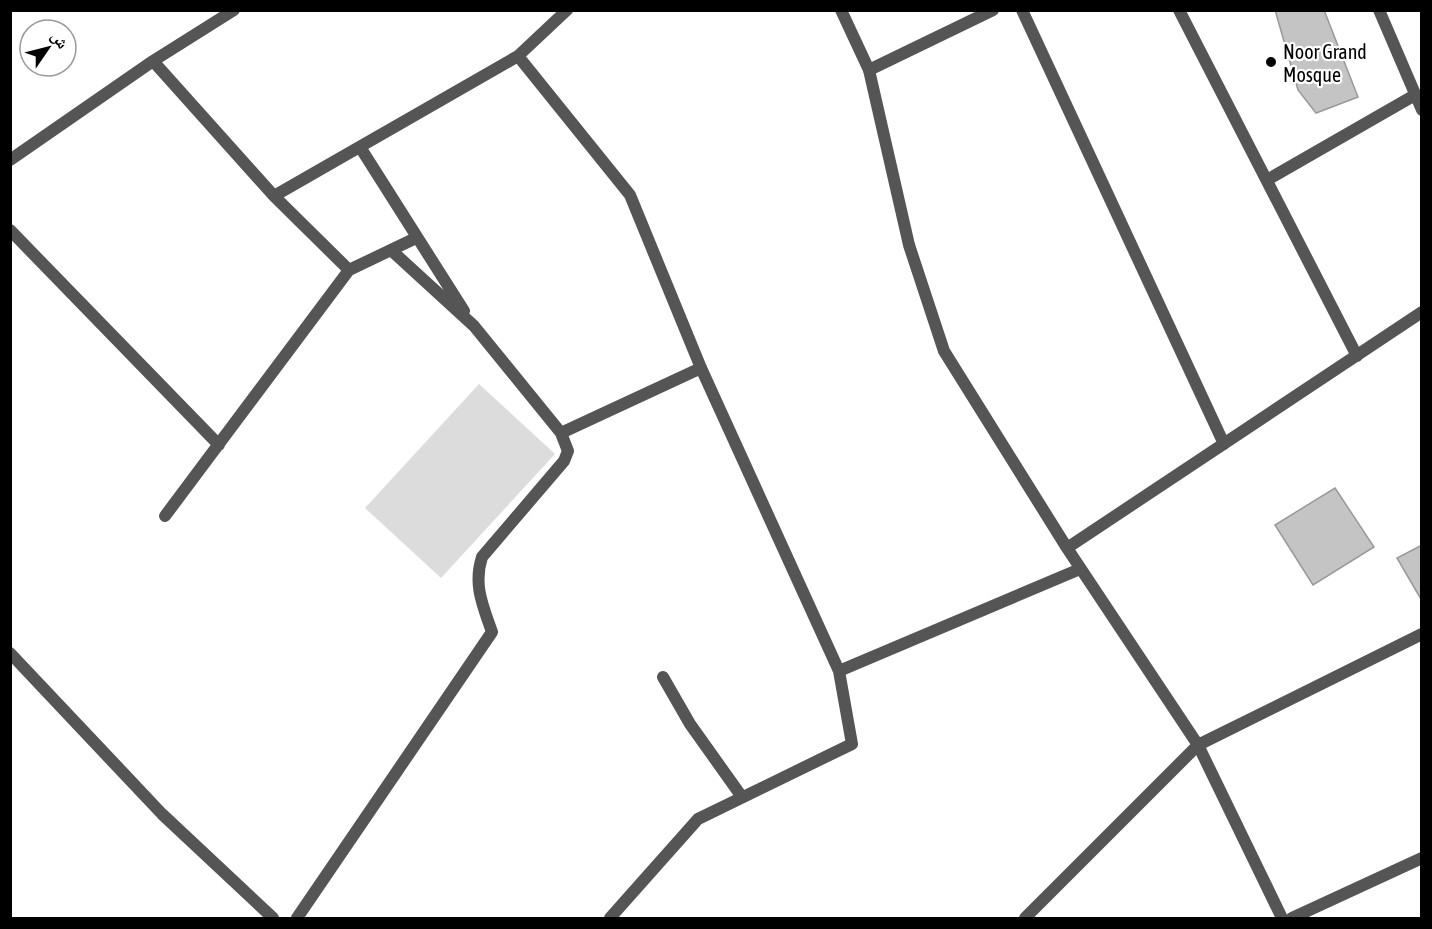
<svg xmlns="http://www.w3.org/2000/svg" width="1432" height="929" font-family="'Asap Condensed','Noto Naskh Arabic',sans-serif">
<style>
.green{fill:#dcdcdc}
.building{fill:#c4c4c4;stroke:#999;stroke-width:1.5}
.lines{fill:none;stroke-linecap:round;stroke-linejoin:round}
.service{stroke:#555;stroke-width:12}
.minor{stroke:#555;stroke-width:12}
.tertiary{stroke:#555;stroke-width:12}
.poi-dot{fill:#000;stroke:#fff;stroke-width:2}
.labels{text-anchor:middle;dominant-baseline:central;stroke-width:4.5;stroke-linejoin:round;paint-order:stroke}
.poi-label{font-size:20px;fill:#000;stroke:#fff;text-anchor:start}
</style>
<rect width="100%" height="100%" fill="#fff"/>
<path class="green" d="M479,384L555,454L441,578L365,508Z"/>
<path class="building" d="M1275,10H1324L1358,97L1316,113L1298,90Z
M1335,488L1374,547L1313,585L1275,525Z
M1422,545V601L1397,558Z"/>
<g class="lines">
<path class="service" d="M663,677L690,724L742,797"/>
<path class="minor" d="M841,10L869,70L909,245L944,351L1067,548L1198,745L1282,918
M1022,10L1224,444
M1179,10L1357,356
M1379,10L1422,110
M518,56L630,195L701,368L839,671L852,744L698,819L610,918
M153,61L274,196L349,270
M360,147L464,311
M10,160L153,61L234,10
M1267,180L1415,95
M274,196L518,56L567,10
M10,230L219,445
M561,433L701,368
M165,516L349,270L416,238
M1067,548L1422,312
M10,653L162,814L273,918
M839,671L1080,569
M297,918L492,632C483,606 473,585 482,557L564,461L568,451L561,433L474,326L391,250
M1025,918L1198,745L1422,634
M1292,918L1422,858"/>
<path class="tertiary" d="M869,70L993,10"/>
</g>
<circle class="poi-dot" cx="1271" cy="62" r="6"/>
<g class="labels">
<g class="poi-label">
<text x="1283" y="51">Noor Grand<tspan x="1283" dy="23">Mosque</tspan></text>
</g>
</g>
<rect width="1432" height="929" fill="none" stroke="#000000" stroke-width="24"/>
<g transform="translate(48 48) rotate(55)"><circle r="28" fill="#ffffff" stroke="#999999" stroke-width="1.5"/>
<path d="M0-4.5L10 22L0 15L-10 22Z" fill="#000000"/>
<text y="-9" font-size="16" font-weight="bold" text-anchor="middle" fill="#000000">ش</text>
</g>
</svg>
